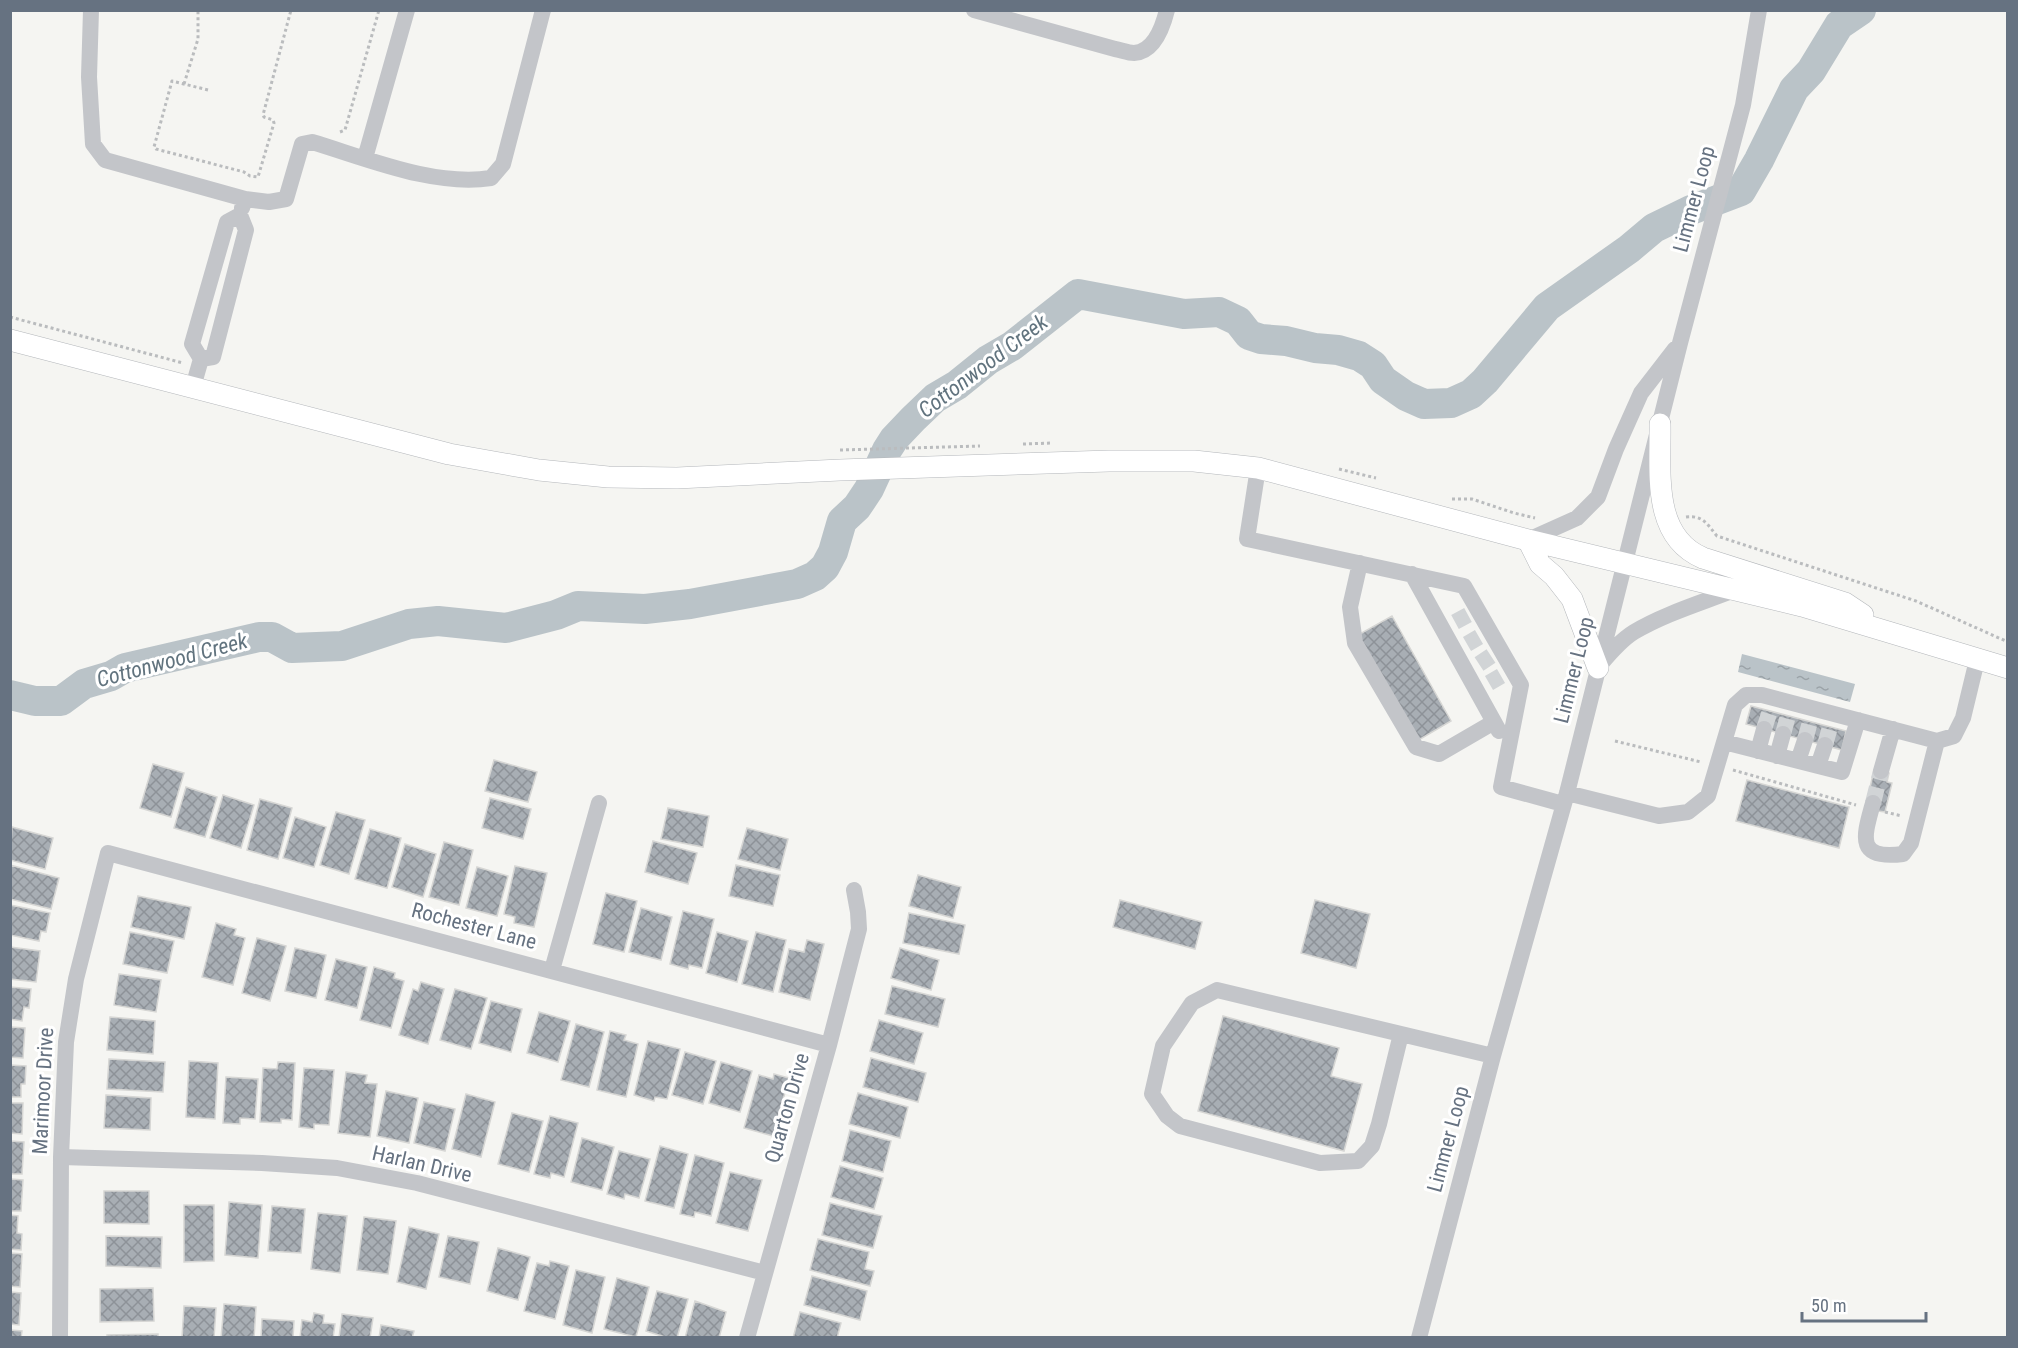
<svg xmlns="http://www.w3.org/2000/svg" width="2018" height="1348" font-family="'Roboto Condensed',sans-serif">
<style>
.water{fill:url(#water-ripples)}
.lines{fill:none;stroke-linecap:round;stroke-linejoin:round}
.river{stroke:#bac3c8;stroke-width:30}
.building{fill:url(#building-cross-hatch);stroke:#d6d6d4;stroke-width:1.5}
.minor-tunnel{stroke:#d1d4d6;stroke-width:16;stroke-dasharray:16 8;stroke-linecap:butt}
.major-casing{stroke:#b4b7bb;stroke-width:22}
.path{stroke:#babcbe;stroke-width:3;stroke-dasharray:3 3;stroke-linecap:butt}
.minor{stroke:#c3c5c9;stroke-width:16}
.major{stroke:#fff;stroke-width:21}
.labels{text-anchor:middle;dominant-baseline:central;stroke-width:6;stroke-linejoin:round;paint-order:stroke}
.street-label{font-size:21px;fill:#667281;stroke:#fff}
.water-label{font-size:22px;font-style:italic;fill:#61737e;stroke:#fff}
</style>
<defs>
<pattern id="water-ripples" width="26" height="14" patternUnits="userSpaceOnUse" patternTransform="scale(1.5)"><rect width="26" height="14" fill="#bac3c8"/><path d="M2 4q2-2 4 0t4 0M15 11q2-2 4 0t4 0" fill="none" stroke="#9ba3a8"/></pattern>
<pattern id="building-cross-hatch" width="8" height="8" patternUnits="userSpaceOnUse" patternTransform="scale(1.5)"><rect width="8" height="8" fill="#a8aeb4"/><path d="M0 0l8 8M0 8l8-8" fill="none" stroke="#8d9298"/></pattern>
</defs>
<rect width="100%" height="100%" fill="#f5f5f2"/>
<path class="water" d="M1742,654L1855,684L1850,702L1738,672Z"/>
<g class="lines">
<path class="river" d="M10,695L35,701H61L84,684L111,676L125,668L259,637H272L292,648L342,646L409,624L438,621L506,628L556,615L578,606L645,609L690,604L797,584L815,576L825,567L833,552L842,521L857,507L869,489L887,450L894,439L913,419L935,398L957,385L988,360L1012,346L1078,294L1184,314L1219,312L1238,321L1249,335L1261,339L1286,341L1315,348L1338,350L1359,356L1373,365L1383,380L1406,396L1424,404L1451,403L1471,394L1485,381L1547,307L1629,249L1654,228L1691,210L1741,191L1759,160L1794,89L1811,71L1839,25L1861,10"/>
</g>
<path class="building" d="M1392,616L1451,721L1417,741L1358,635Z
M1751,706L1846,731L1842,750L1746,724Z
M494,760L537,772L528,802L485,791Z
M153,764L184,773L171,817L140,808Z
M1874,770L1889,773L1887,782L1892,783L1885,812L1878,811L1867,801Z
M1747,780L1849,807L1839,848L1736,821Z
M186,787L217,797L205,837L174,828Z
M223,795L254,805L241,848L210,838Z
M490,798L531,809L523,839L482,828Z
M260,799L292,808L278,859L247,850Z
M668,808L709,816L703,847L661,839Z
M336,812L365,820L349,874L320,865Z
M295,817L326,827L314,867L283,858Z
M12,827L53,838L45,869L10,860Z
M747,828L788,839L780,870L738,859Z
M370,829L401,838L387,888L355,879Z
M653,841L697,853L688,884L645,872Z
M444,842L473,850L459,905L429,897Z
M405,844L436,854L423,897L392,887Z
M10,865L59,878L51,909L10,899Z
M736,865L780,875L773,906L729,896Z
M515,866L547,873L534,927L514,923L515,917L504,914Z
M477,867L508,876L497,916L466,908Z
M918,875L961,887L953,918L909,906Z
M606,893L637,901L624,952L593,944Z
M138,896L191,907L184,939L131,927Z
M1120,900L1202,922L1195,949L1113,927Z
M1315,900L1370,914L1356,968L1301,953Z
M10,905L50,913L46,932L41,931L39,941L10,935Z
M641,908L672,917L661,960L629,952Z
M683,911L714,919L702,968L689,965L688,969L670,964Z
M909,913L965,925L959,954L903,943Z
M216,923L236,929L234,935L245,938L233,985L202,977Z
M130,932L174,941L167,973L123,964Z
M717,932L748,941L737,982L706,973Z
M756,932L786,940L773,992L742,984Z
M257,938L286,946L270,1001L242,993Z
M807,940L824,944L810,1000L779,992L789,949L804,952Z
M10,947L40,951L36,982L10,979Z
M295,948L326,955L316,998L285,991Z
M900,948L939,960L931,990L891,978Z
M336,959L367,967L357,1008L325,1000Z
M374,967L395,973L394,978L404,981L391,1028L360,1020Z
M119,974L161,980L156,1012L114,1005Z
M421,982L444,989L428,1044L399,1035L413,989L418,991Z
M892,986L945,999L938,1027L885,1014Z
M10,987L31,989L29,1008L24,1007L22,1021L10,1019Z
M455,989L487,998L471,1049L440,1040Z
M491,1001L522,1009L511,1052L479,1043Z
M539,1012L570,1021L558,1062L527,1053Z
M1223,1016L1339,1048L1331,1076L1362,1084L1344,1151L1198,1111Z
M110,1017L155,1021L153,1054L107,1050Z
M879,1020L923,1033L914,1064L870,1051Z
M576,1024L604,1032L589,1087L561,1080Z
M10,1027L25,1028L23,1058L10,1057Z
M610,1031L626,1035L624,1040L638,1044L626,1097L597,1090Z
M648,1041L680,1049L667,1099L655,1097L654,1101L634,1095Z
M685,1052L716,1061L703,1104L672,1095Z
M871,1058L926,1073L918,1102L863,1087Z
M109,1059L165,1062L163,1092L107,1089Z
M189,1061L218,1063L215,1119L186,1117Z
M278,1062L295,1063L292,1120L281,1119V1123L260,1122L263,1068L277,1069Z
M721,1062L752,1071L740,1112L709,1103Z
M10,1065L26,1066L25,1084H21V1097H10Z
M304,1068L334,1070L329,1125L314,1124V1129L299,1127Z
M346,1072L367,1075L365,1083L377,1084L370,1137L338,1133Z
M774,1074L789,1078L773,1136L744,1128L759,1075L773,1079Z
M226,1077L258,1079L255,1119L240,1118V1124L223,1123Z
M386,1091L418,1098L409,1143L377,1136Z
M858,1093L908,1107L900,1138L849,1124Z
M466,1094L495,1102L481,1157L452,1149Z
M106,1095L151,1098L150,1130L104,1128Z
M424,1102L455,1109L445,1151L414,1143Z
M10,1103H23L22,1134L10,1133Z
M512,1113L543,1121L529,1172L498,1164Z
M550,1116L578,1123L564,1177L551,1173L550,1178L534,1174Z
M850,1130L891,1141L883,1172L842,1161Z
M582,1138L614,1147L602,1190L571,1182Z
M10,1141L24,1142L22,1174H10Z
M660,1146L688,1154L674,1208L645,1201Z
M619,1151L650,1159L639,1198L625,1194L624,1199L607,1194Z
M695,1155L724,1163L711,1216L695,1212L694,1217L680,1214Z
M840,1166L883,1178L874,1209L831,1197Z
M730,1172L762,1180L748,1231L716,1223Z
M10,1179L23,1180L21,1211H10Z
M104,1191H149V1224L104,1223Z
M229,1202L262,1205L258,1258L225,1255Z
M830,1203L882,1216L873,1248L822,1235Z
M184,1205H214V1261L184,1262Z
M272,1206L305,1209L301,1253L268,1251Z
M318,1213L347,1216L340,1273L311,1269Z
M10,1215L18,1216L17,1233L22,1234L21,1250L10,1249Z
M364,1217L396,1221L388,1274L357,1270Z
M409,1227L439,1234L426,1289L397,1282Z
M106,1236L162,1237L161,1268L106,1266Z
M448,1236L479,1242L470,1284L439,1277Z
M818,1239L869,1252L865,1269L874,1271L870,1286L810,1270Z
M498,1248L530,1257L518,1300L487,1291Z
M10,1253L22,1254L20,1287L10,1286Z
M550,1261L569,1266L555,1319L524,1311L537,1263L549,1266Z
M576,1270L605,1277L592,1333L563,1325Z
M812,1276L867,1291L860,1320L804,1305Z
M617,1278L649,1287L636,1337L604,1329Z
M153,1288L154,1321L100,1322V1289Z
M657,1291L688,1299L677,1338H668L646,1331Z
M10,1292L21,1293L19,1325L10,1324Z
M695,1301L726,1312L719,1338H685Z
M224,1304L256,1307L254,1338H221Z
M184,1306L216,1308L214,1338H182Z
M800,1312L841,1323L837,1338H793Z
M314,1313L324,1315L323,1323L335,1324L333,1338H300L302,1320L312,1322Z
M342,1314L373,1318L370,1338H339Z
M262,1319L294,1321L293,1338H261Z
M381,1325L414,1331L412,1338H379Z
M10,1330L22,1331L21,1338H10Z
M158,1334V1338H107V1335Z"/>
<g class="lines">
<path class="minor-tunnel" d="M1455,622L1468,615
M1467,644L1479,637
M1479,664L1491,656
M1489,683L1501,676
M1764,729L1770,711
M1783,734L1788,716
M1805,740L1810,722
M1825,745L1830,727
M1873,803L1881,771"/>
<defs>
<path id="major" d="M10,340L449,454L539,470L608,477L677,478L840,470L1109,461H1194L1258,468L1528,540L1802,606L2008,668
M1660,424C1661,471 1651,536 1703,558L1845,603L1863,615
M1528,540L1540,564L1554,576L1572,599L1598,668"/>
</defs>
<use href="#major" class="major-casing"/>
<path class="path" d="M184,84L198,39V10
M208,90L172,81L154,147L156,149L244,172L250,176L258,177L274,123L273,120L264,117L263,115L291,10
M340,132L345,130L379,10
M10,317L183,363
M1023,444L1052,443
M840,450L980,446
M1339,469L1376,478
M1452,499H1472L1514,513L1535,518
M1686,517C1703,515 1707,524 1717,536L1916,601L2008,642
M1615,741L1701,762
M1733,770L1856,805
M1885,812L1902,816"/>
<path class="minor" d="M91,10L89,77L93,144L105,160L245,199L242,208
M974,10L1115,49C1121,50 1128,53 1134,53C1154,52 1163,26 1167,10
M365,158L407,10
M245,199L269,202L286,199L302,144L312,142C366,158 434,187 491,178L503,164L543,10
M193,387L201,359L192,344L227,222L240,215L246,230L213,357L201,359
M1258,468L1247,539L1464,586L1521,685L1501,787L1563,804
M1528,540L1577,518L1598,497L1616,449L1641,393L1675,349
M1360,563L1350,607L1355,643L1416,747L1439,754L1494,722
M1412,574L1499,731
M1600,665C1610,653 1621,640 1634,632C1664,614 1701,603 1734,590
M1724,742L1842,772L1858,720
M1758,751L1764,729
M1777,756L1783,734
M1798,761L1805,740
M1818,766L1825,745
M1881,771L1893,729
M1567,793L1659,816L1688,812L1708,796L1735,705L1746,695H1762L1937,741L1954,736L1963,718L1977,660
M1873,803C1864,836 1855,860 1903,854L1911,843L1937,741
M552,970L599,803
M1401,1034L1379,1124L1372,1146L1358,1161L1320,1163L1180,1126L1167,1116L1152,1094L1163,1046L1192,1003L1217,990L1493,1056
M61,1157L262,1163L337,1168L417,1183L765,1273
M60,1338L61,1157L66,1042L76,979L108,853L829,1045
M747,1338L829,1045L859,929L858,912L854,890
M1419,1338L1493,1056L1567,793L1680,343L1743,105L1759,10"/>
<use href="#major" class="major"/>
</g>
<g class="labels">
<g class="street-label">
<text transform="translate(1694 199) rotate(-75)">Limmer Loop</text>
<text transform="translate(1574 670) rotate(-76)">Limmer Loop</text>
<text transform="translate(474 926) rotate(15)">Rochester Lane</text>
<text transform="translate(43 1091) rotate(-87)">Marimoor Drive</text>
<text transform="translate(787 1108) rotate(-74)">Quarton Drive</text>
<text transform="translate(1448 1139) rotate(-75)">Limmer Loop</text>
<text transform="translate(422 1164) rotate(13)">Harlan Drive</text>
</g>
<g class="water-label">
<text transform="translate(983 366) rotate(-37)">Cottonwood Creek</text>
<text transform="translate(172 660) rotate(-15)">Cottonwood Creek</text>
</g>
</g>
<rect width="2018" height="1348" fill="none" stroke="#667281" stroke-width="24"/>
<path d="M1802 1312v9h124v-9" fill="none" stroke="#667281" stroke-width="3"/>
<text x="1811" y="1312" font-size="18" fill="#667281" stroke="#ffffff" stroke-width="4.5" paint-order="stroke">50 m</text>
</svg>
